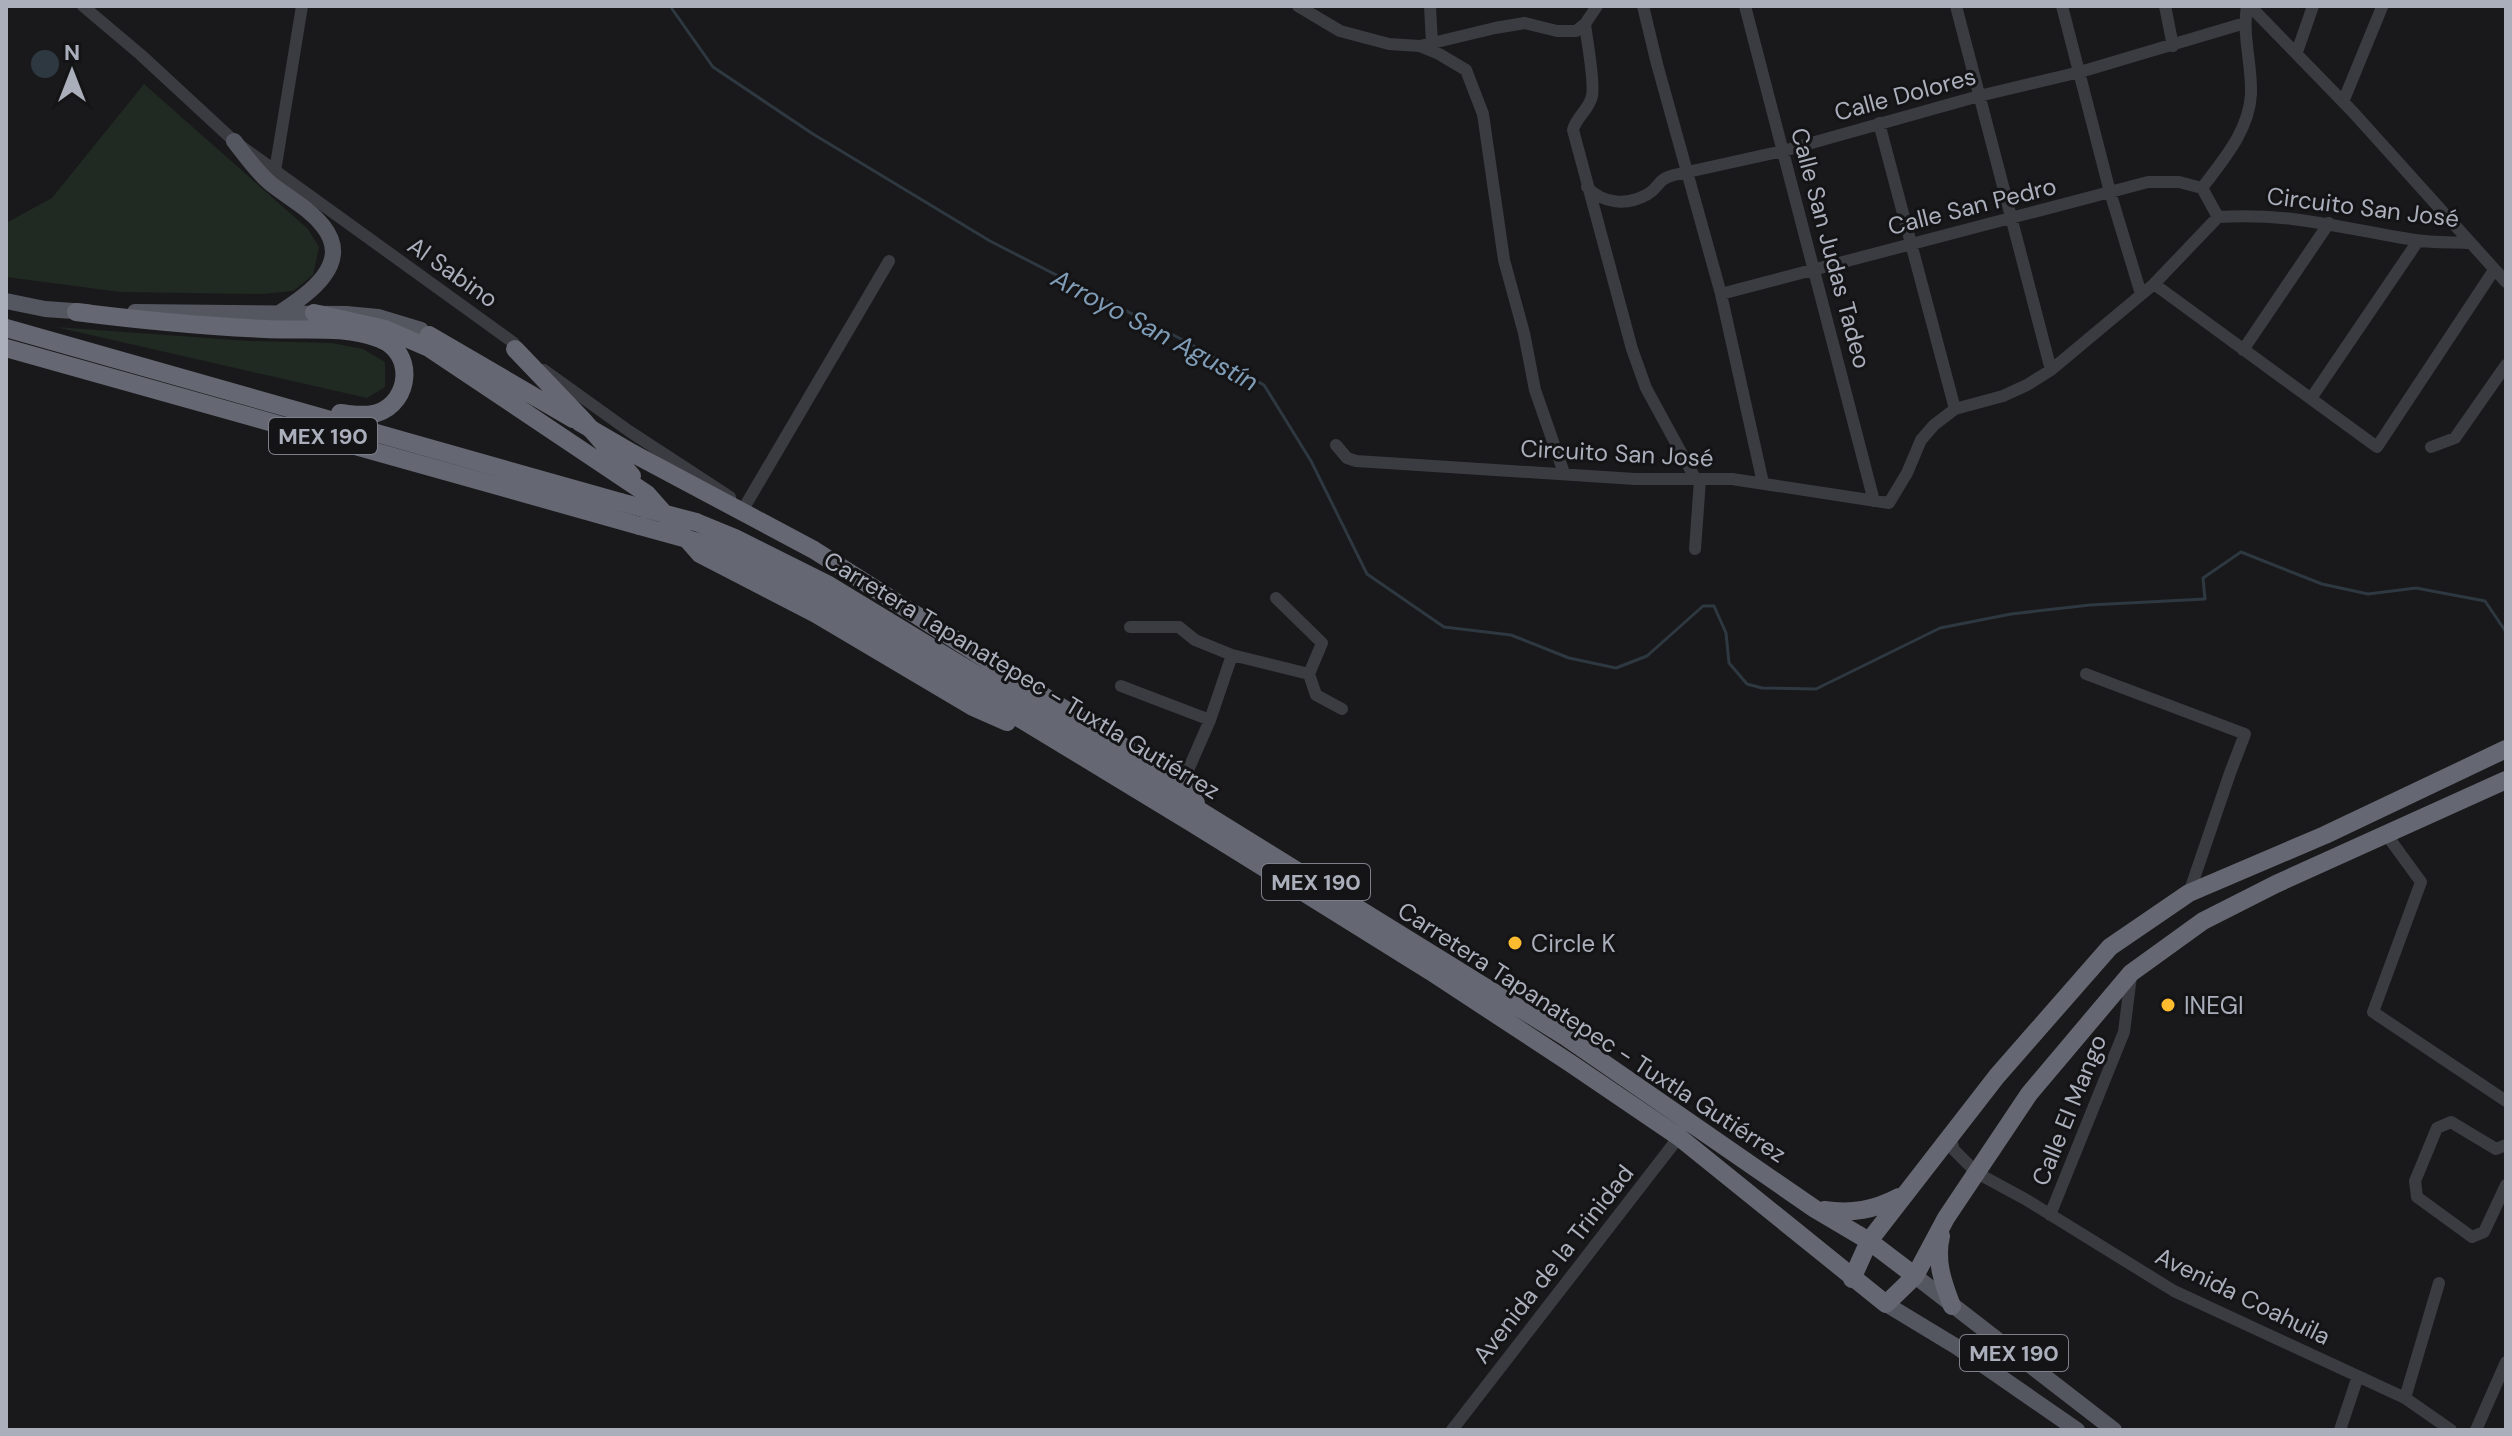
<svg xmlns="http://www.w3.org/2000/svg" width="2512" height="1436" font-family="'DM Sans',sans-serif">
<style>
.green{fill:#202a22}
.water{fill:#2e3840}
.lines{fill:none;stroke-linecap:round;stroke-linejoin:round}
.stream{stroke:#2e3840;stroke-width:3}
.minor{stroke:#3b3c42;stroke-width:12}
.major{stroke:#555760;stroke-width:16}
.highway{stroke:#656872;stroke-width:18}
.highway-bridge{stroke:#656872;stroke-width:18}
.poi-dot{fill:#fdbc2f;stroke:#141416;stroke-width:3}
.labels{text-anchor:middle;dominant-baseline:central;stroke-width:6;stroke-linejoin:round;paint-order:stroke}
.shield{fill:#141416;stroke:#7d808a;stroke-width:2}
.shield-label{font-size:22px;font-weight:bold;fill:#aaafbb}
.street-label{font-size:24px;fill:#aaafbb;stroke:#141416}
.poi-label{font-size:24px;fill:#aaafbb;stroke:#141416;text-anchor:start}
.water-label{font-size:26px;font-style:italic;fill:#809db8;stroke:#141416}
</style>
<rect width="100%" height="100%" fill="#19191b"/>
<path class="green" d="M144,84L308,229L319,247L313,275L293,291L263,294L120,292L6,277V223L52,198Z
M56,327L249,341L332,343L363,349L385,362V387L367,398Z"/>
<path class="water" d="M31 64a14 14 0 1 1 28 0a14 14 0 1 1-28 0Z"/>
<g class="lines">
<path class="stream" d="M670,6L713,67L813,134L990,241L1183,340L1264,385L1311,461L1367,574L1444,627L1511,635L1569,658L1616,668L1647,656L1703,606H1714L1726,633L1729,663L1747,684L1762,688L1816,689L1940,628L2011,614L2090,605L2205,599L2203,578L2241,552L2322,584L2368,594L2416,588L2485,601L2506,632"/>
<path class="minor" d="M83,6L141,55L234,141L514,343L515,349L519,352
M1298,6L1340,31L1389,44L1420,46L1495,28L1525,23L1557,31H1576L1585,24L1597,6
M1430,6L1432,44
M1643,6L1657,64L1721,294L1763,483
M1745,6L1874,501
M1956,6L2051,370
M2062,6L2110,192L2141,294
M2165,6L2173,46
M2250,6L2352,111L2506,282
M1585,24C1587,42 1595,81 1592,96C1589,110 1576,117 1573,130L1632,349L1646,388L1695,478
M1420,46L1439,54L1466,70L1483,114L1504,260L1524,333L1535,390L1564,473
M2297,52L2313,6
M2343,102L2382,7
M1879,123L1955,409
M275,171L302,6
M1587,187C1603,204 1627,206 1648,194C1661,186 1656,180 1674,175L1783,151L1979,96L2080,72L2245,23
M2202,188C2223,160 2249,131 2251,94C2252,64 2242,36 2247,6
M2154,284L2377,447L2494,270
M1721,294L2148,182H2179L2202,188L2218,217
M2243,350L2329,223
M544,370L629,431L730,497
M2312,397L2418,241
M1336,445L1347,458L1356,461L1635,479H1732L1889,503L1907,473L1921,440L1934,425L1955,409L2003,396L2027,385L2051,370L2154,284L2218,217C2291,212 2344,229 2415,240C2433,243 2453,242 2471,243
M2431,447L2455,438L2506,365
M745,506L889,261
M1695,549L1700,480
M1276,598L1322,643L1309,674
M1130,627H1179L1195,640L1232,655L1309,674L1316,695L1342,709
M2086,674L2245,734L2230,773L2189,893
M1121,686L1210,720
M1182,784L1210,720L1232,655
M2386,834L2421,882L2373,1012L2506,1101
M1950,1137L1954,1150L1977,1173L2025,1199L2174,1291L2405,1398L2451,1430
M2506,1145L2496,1149L2451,1122L2437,1128L2415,1181L2417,1197L2472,1237L2484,1232L2506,1185
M2050,1215L2124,1032L2131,976
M2405,1398L2439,1283
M1452,1430L1682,1133
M2340,1430L2358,1376
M2476,1430L2506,1362"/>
<path class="major" d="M234,141C245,155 256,171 270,183C287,197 309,208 323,226C353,264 308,294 281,312
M6,301L45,309L87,312
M135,312L346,314L378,317L421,330
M1915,1276L2114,1430
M1886,1304L1957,1347L2077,1430"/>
<path class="highway" d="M76,312C139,320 201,326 265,329C302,331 345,325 380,339C415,352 411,402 377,413C365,417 352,414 340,413
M314,313L385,329L429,348L647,494L700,554L816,614L973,707L1007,722
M6,328L620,502
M429,335L573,419
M6,348L640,526
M515,349L582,419L632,476
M634,454L814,550L1182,784L1196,803
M696,522L735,538L827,584L1202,812L1566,1037L1815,1209L1869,1241L1915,1276
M720,548L823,599L1192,823L1430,971L1570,1063L1679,1137L1886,1304L1915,1276L1946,1218L2029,1094L2131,973L2203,921L2276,884L2506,780
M1824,1210C1852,1214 1874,1210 1899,1197
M1941,1236C1935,1261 1943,1283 1952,1306
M1852,1279L1869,1241L1997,1076L2110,947L2189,893L2325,835L2506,749"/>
<path class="highway-bridge" d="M579,422L634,454
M620,502L696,522
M640,526L720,548"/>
</g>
<g class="poi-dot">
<circle cx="1515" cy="943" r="8"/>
<circle cx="2168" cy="1005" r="8"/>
</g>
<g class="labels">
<g class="shield">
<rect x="269" y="418" width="108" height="36" rx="6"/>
<rect x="1262" y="864" width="108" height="36" rx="6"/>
<rect x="1960" y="1335" width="108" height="36" rx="6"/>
</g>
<g class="shield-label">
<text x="323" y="436">MEX 190</text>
<text x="1316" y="882">MEX 190</text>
<text x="2014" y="1353">MEX 190</text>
</g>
<g class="street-label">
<text transform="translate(1905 94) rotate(-15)">Calle Dolores</text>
<text transform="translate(1972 206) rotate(-14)">Calle San Pedro</text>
<text transform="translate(2363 207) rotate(7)">Circuito San José</text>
<text transform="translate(1831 248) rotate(75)">Calle San Judas Tadeo</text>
<text transform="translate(453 272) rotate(35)">Al Sabino</text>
<text transform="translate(1617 453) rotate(3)">Circuito San José</text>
<text transform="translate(1022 675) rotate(31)">Carretera Tapanatepec - Tuxtla Gutiérrez</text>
<text transform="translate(1592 1032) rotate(33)">Carretera Tapanatepec - Tuxtla Gutiérrez</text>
<text transform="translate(2069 1110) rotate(-68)">Calle El Mango</text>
<text transform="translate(1553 1264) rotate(-52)">Avenida de la Trinidad</text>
<text transform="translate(2243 1296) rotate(26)">Avenida Coahuila</text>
</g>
<g class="poi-label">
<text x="1531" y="943">Circle K</text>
<text x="2184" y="1005">INEGI</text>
</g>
<g class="water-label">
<text transform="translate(1155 330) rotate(28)">Arroyo San Agustín</text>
</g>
</g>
<rect width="2512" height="1436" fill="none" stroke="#aaafbb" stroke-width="16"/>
<g transform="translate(72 72)" stroke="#141416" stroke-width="6" paint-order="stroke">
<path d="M0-6L14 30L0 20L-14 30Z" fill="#aaafbb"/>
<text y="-12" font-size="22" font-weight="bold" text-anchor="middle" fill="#aaafbb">N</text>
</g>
</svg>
